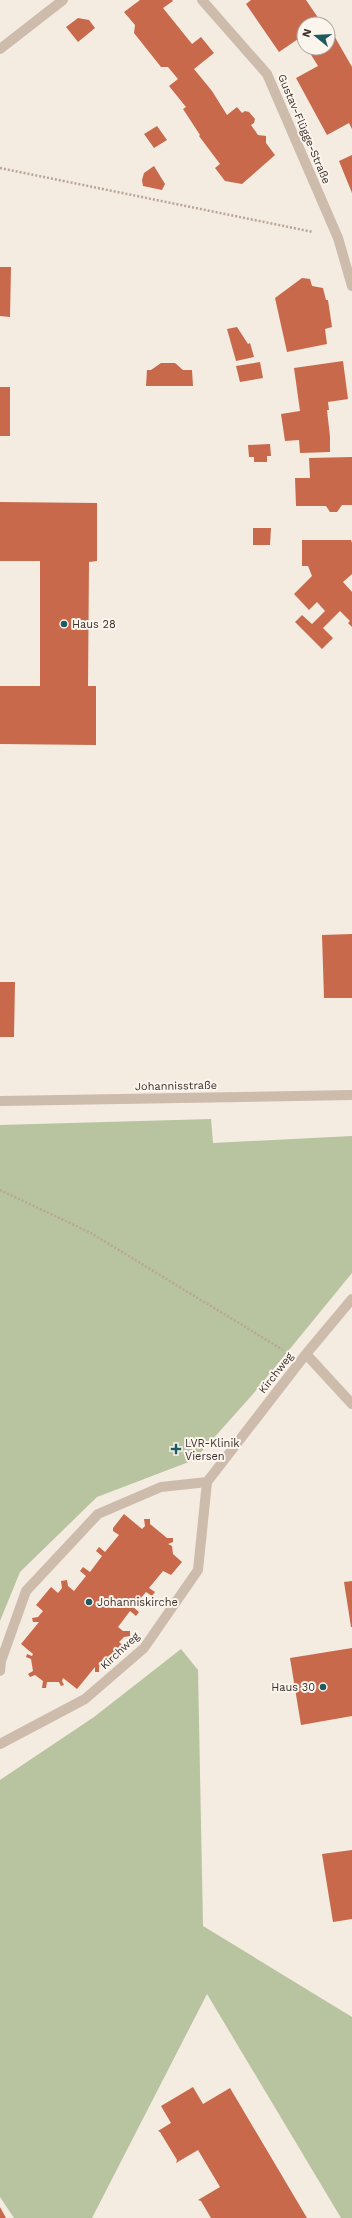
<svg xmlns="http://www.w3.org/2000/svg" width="352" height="2218" font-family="'Work Sans',sans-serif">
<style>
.green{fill:#b8c4a0}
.building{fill:#c8694b}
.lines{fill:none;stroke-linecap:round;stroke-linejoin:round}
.path{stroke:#b9a596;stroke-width:2.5;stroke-dasharray:2 2;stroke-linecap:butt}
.street{stroke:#cdbbac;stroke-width:10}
.poi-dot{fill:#1f5a5e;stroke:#fbf5ee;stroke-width:1.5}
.labels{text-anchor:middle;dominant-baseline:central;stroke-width:4;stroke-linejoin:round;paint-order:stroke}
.street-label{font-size:11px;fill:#3b302b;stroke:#fbf5ee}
.poi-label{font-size:11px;fill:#3b302b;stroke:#fbf5ee;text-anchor:start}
</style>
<rect width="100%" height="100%" fill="#f4ebe1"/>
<path class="green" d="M211,1119L213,1143L352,1136V1273L253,1394L194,1460L97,1497L20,1572L0,1621V1125Z
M181,1649L198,1670L203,1926L352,2017V2218H341L207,1994L92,2218H14L0,2197V1780L94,1717Z"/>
<path class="building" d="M140,0H172L173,1L163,8L192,44L201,37L214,53L194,69L212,91L227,115L237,107L242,113L245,111L249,112L255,119L254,123L251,125L258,135L266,136V143L275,155L242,184L225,181L215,168L220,164L199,136L200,135L183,109L186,107L169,86L178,79L168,67H161L134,33L135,25L124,12Z
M251,0H306L321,22L324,20L327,24H304V47L298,39L279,52L246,4Z
M78,18L89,20L95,28L78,42L66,27Z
M328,25L352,67V129L349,123L327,135L296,78L318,66L310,53H308L305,48H328Z
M157,126L167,140L154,148L144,134Z
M352,155V193L339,161Z
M154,166L165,184L162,190L143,186L142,180L144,173Z
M0,267H11L10,317L0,316Z
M302,278L310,279L312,286L323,288L326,300H328L332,327L325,329L327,344L287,352L275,298Z
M237,327L248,344L250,343L254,357L236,361L227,329Z
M343,361L348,399L328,402L329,410H327L330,437V452L300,453L299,440L285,441L281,414L300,411L294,368Z
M260,362L263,378L240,382L236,366Z
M161,363H175L183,370H192L193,386H146L147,370H151Z
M0,387H10V436H0Z
M270,444L271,456H267V462H254V457H249L248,445Z
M352,457V505H342L337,512H330L326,506H296L295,478H310L309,458Z
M0,502L97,503V561L89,562L88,686H96V745L0,744V686H40V561H0Z
M253,528H271L270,545H253Z
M302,540H351L352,543V574L343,582L352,592V627L348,623L350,621L340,611L323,628L333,638L322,649L295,622L302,615L312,624L325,611L317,602L309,610L294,594L312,576L308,566H302Z
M352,934V998H324L322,935Z
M0,982H15L14,1037H0Z
M124,1514L142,1529L145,1526L144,1519H150V1524L167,1538H173V1542L168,1544L172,1546L173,1554L182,1562L171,1575L163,1571L149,1588L155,1592L152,1596L146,1592L133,1607L139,1612L136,1616L130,1611L118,1627L123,1631H130V1636L124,1637L119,1642L125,1647L110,1665L104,1660L99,1667V1672H95V1667L77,1689L63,1678L62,1681L64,1685L61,1686L59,1682H47L46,1688H42L43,1681L35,1675L30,1677L28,1674L33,1671L31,1659L26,1657L27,1654L32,1656L33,1654L21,1644L39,1622H33L32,1618L38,1617L43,1611L36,1605L51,1587L58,1593L62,1588L61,1581L67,1580L68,1586L74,1591L86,1576L80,1571L83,1567L90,1572L102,1556L96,1551L99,1547L105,1552L119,1535L113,1531V1528Z
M352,1581V1627H351L344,1582Z
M352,1648V1716L301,1725L290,1658Z
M352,1850V1919L333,1922L322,1854Z
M193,2087L203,2104L230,2088L307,2218H211L201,2201L198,2200L220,2187L198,2150L176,2163L177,2160L160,2132L158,2131L171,2123L161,2106Z
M0,2207L6,2218H0Z"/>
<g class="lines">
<path class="path" d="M0,168L313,232
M0,1190L91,1233L283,1350"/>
<path class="street" d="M202,0L267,74L338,238L352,286
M0,49L63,0
M0,1101L352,1095
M306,1354L352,1404
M0,1671L1,1661L26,1591L98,1514L161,1487L207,1482
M0,1744L85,1699L144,1648L198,1570L207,1482L306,1354L352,1299"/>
</g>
<g class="poi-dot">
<circle cx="64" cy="624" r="4"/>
<path d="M174 1443h4v4h4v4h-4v4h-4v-4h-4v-4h4z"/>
<circle cx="89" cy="1602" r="4"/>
<circle cx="323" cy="1687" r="4"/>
</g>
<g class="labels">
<g class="street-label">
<text transform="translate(304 129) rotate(67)">Gustav-Flügge-Straße</text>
<text transform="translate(176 1086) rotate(-1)">Johannisstraße</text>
<text transform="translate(276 1373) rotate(-52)">Kirchweg</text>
<text transform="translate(120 1651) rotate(-43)">Kirchweg</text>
</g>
<g class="poi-label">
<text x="72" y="624">Haus 28</text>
<text x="185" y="1443">LVR-Klinik<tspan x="185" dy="13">Viersen</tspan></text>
<text x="97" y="1602">Johanniskirche</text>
<text x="315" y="1687" text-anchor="end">Haus 30</text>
</g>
</g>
<g transform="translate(316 36) rotate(288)"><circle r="19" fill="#fbf5ee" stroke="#aea6a0"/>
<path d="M0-3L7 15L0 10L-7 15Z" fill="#1f5a5e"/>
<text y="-6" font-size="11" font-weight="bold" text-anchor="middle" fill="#3b302b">N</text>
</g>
</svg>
